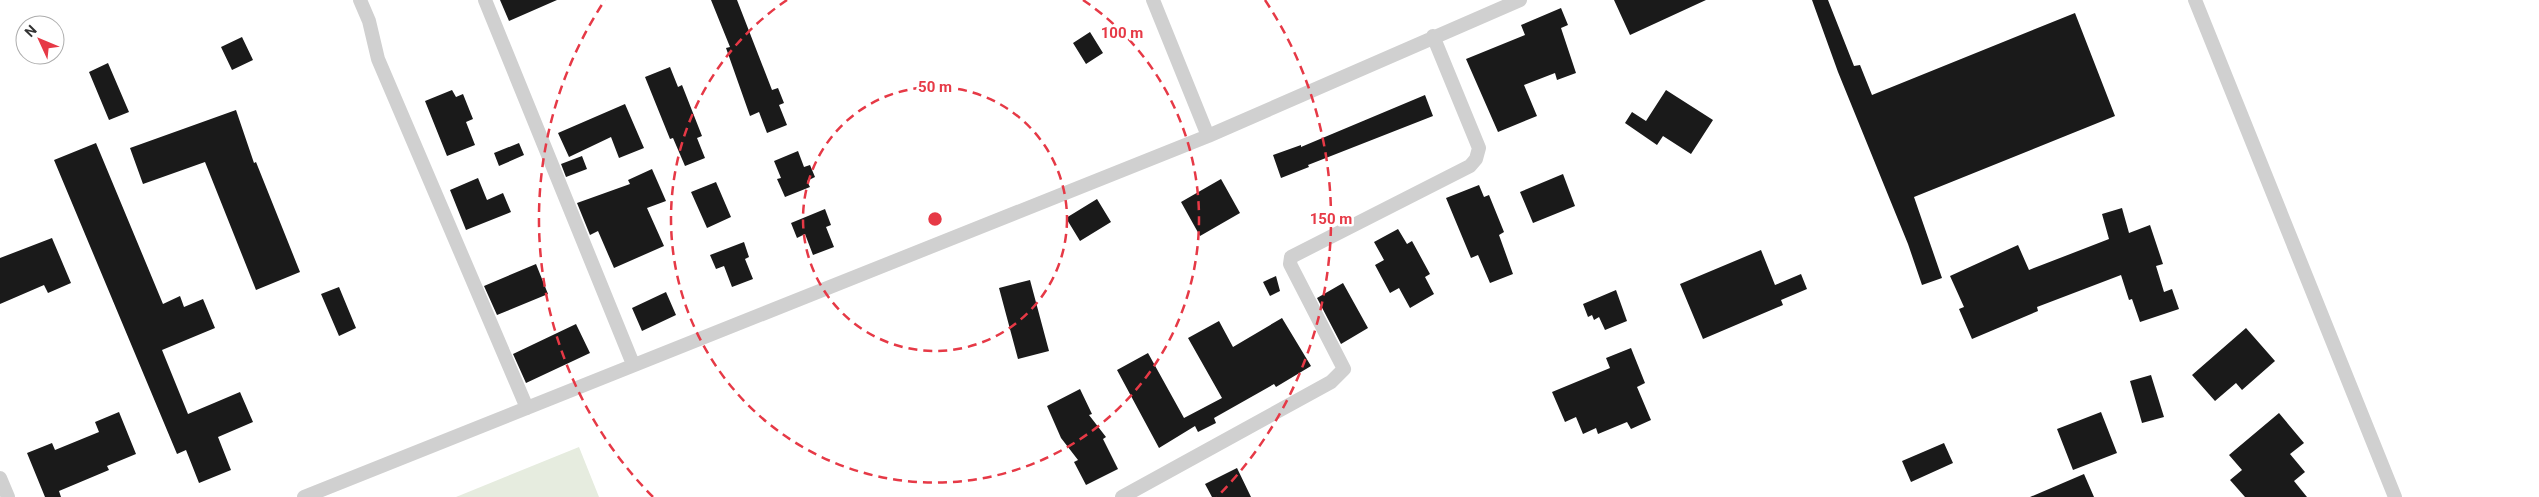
<svg xmlns="http://www.w3.org/2000/svg" width="2539" height="497" font-family="Roboto,sans-serif">
<style>
.green{fill:#e6ecdf}
.building{fill:#1a1a1a}
.lines{fill:none;stroke-linecap:round;stroke-linejoin:round}
.minor{stroke:#d0d0d0;stroke-width:14}
.ring{fill:none;stroke:#e63946;stroke-width:2.5;stroke-dasharray:9 6}
.centre{fill:#e63946;stroke:#fff;stroke-width:2.5}
.ring-label{font-size:15px;text-anchor:middle;font-weight:bold;fill:#e63946;stroke:#fff;stroke-width:5;stroke-linejoin:round;paint-order:stroke}
</style>
<rect width="100%" height="100%" fill="#fff"/>
<path class="green" d="M579,447L599,497H456Z"/>
<path class="building" d="M500,0H557L509,21Z
M711,0H737L772,90L778,88L784,103L779,105L787,125L767,133L759,112L750,116L726,48L730,47Z
M1614,0H1706L1630,35Z
M1812,0H1828L1854,66L1860,65L1872,95L2075,13L2115,116L1914,197L1942,278L1922,285L1908,244L1838,72Z
M1561,8L1568,25L1561,28L1576,73L1557,80L1555,73L1524,85L1537,116L1498,132L1466,59L1525,35L1521,25Z
M1090,32L1103,53L1086,64L1073,43Z
M242,37L253,60L232,70L221,47Z
M108,63L129,112L109,120L89,72Z
M670,67L678,87L682,85L702,136L697,138L705,158L685,166L673,138L670,139L645,77Z
M452,90L456,97L463,94L473,119L466,122L475,145L447,156L425,101Z
M1666,90L1713,120L1691,154L1663,136L1657,145L1625,123L1632,112L1646,121Z
M1425,95L1433,116L1308,165L1309,167L1281,178L1273,155L1301,145V147Z
M625,104L644,148L619,158L611,137L569,157L558,133Z
M236,110L254,163L256,162L300,272L256,290L205,162L143,184L130,148Z
M96,143L163,304L180,296L184,307L203,299L215,328L162,350L188,414L240,392L253,422L218,437L231,470L199,483L186,450L177,454L54,160Z
M519,143L524,155L499,166L494,153Z
M798,151L804,167L810,165L815,177L807,181L810,187L785,197L777,179L781,178L774,161Z
M582,156L587,169L566,177L561,164Z
M652,169L666,201L647,208L664,246L614,268L598,231L590,235L577,203L630,184L628,180Z
M1563,174L1575,206L1533,223L1520,192Z
M478,178L487,200L503,193L511,212L466,230L450,190Z
M1221,179L1240,213L1200,236L1181,202Z
M716,182L731,217L707,228L691,192Z
M1479,185L1484,197L1489,195L1504,232L1499,235L1513,274L1490,283L1478,255L1471,258L1446,198Z
M1097,199L1111,222L1080,241L1066,218Z
M2122,208L2129,233L2150,225L2163,264L2156,266L2164,292L2172,289L2179,309L2140,322L2132,299L2129,300L2121,275L2037,307L2038,311L1972,339L1959,309L1964,307L1950,276L2018,245L2029,270L2109,239L2102,214Z
M825,209L831,225L826,227L834,247L813,255L805,234L797,238L791,223Z
M1398,229L1407,244L1412,241L1430,274L1425,277L1434,294L1410,308L1399,288L1390,293L1375,265L1384,260L1374,242Z
M52,238L71,283L48,293L44,285L0,304V258Z
M744,242L749,257L745,259L753,279L732,287L724,266L716,269L710,255Z
M1761,250L1775,285L1801,274L1807,289L1781,300L1783,305L1703,339L1680,284Z
M536,264L548,294L497,315L484,286Z
M1276,276L1280,291L1270,296L1263,282Z
M1030,280L1049,351L1018,359L999,288Z
M1343,283L1368,328L1341,344L1317,298Z
M339,287L356,328L339,336L321,294Z
M1616,290L1627,321L1605,330L1599,317L1594,320L1592,315L1588,317L1583,304Z
M666,292L676,315L642,331L632,308Z
M1282,318L1311,366L1276,387L1274,384L1214,418L1216,423L1198,432L1195,426L1159,448L1117,370L1148,353L1184,418L1222,398L1188,338L1219,321L1233,347Z
M576,324L590,353L526,383L513,354Z
M2246,328L2275,361L2242,390L2236,383L2215,401L2192,375Z
M1631,348L1645,383L1637,387L1651,420L1631,429L1627,422L1598,434L1596,428L1583,434L1576,417L1565,422L1552,392L1610,368L1606,358Z
M2151,375L2164,417L2142,423L2130,381Z
M1080,389L1092,414L1089,415L1106,437L1103,439L1118,469L1086,485L1074,462L1078,460L1061,438L1047,406Z
M119,412L136,454L107,466L109,470L59,491L61,497H45L27,453L52,443L55,450L99,432L95,422Z
M2101,412L2117,453L2073,470L2057,429Z
M2279,413L2304,443L2290,454L2305,472L2294,481L2307,497H2245L2230,480L2242,470L2229,455Z
M1944,443L1953,463L1911,482L1902,461Z
M1237,468L1251,497H1212L1205,484Z
M2084,474L2094,497H2030Z"/>
<g class="lines">
<path class="minor" d="M360,0L369,21L378,59L527,408
M485,0L633,364
M1153,0L1208,136
M2195,0L2395,497
M0,478L8,497
M304,497L1208,136L1520,0
M1122,497L1331,382L1344,369L1290,264L1291,257L1470,166L1476,159L1479,148L1433,36"/>
</g>
<g class="ring">
<circle cx="935" cy="219" r="132"/>
<path d="M1083 0A264 264 0 1 1 787 0"/>
<path d="M653 497A396 396 0 0 1 605 0M1265 0A396 396 0 0 1 1217 497"/>
</g>
<circle cx="935" cy="219" r="8" class="centre"/>
<g class="ring-label">
<text x="1122" y="38">100 m</text>
<text x="935" y="92">50 m</text>
<text x="1331" y="224">150 m</text>
</g>
<g transform="translate(40 40) rotate(314)"><circle r="24" fill="#ffffff" stroke="#adadad"/>
<path d="M0-4L9 19L0 12L-9 19Z" fill="#e63946"/>
<text y="-8" font-size="14" font-weight="bold" text-anchor="middle" fill="#333333">N</text>
</g>
</svg>
